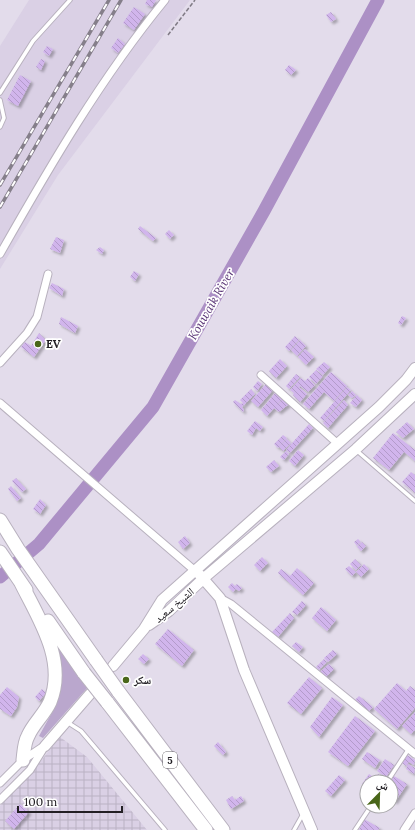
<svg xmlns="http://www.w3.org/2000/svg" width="415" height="830" font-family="Lora,'Noto Naskh Arabic',serif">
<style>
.built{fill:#dad0e5}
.industrial{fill:url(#industrial-grid)}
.grass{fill:#baa7cd}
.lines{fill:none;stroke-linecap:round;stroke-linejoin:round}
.river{stroke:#ac90c5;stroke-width:13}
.building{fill:url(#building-back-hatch);filter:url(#shadow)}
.lane-casing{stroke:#b8b1be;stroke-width:5.5}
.street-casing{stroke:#b8b1be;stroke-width:9}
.secondary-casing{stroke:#b8b1be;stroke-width:12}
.highway-casing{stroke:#b8b1be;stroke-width:15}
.path{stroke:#807b85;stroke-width:1.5;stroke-dasharray:4 2;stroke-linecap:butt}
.lane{stroke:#fff;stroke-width:3.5}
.street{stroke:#fff;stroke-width:7}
.secondary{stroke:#fff;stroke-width:10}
.highway{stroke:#fff;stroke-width:13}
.rail-casing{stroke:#857f8a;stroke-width:3.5}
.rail{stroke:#fff;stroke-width:2;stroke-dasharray:6;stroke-linecap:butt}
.highway-bridge-casing{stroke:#b8b1be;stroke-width:15;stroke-linecap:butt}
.highway-bridge{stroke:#fff;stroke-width:13}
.poi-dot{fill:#496619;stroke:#fff;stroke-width:1.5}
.labels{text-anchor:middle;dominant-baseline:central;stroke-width:3.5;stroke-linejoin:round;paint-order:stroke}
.shield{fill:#fff;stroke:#656366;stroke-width:1}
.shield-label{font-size:10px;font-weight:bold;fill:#232025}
.poi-label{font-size:11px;font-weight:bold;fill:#232025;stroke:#fff;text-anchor:start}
.street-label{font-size:11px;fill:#232025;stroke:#fff}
.water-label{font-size:12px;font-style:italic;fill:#593476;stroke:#fff}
</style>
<defs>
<pattern id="industrial-grid" width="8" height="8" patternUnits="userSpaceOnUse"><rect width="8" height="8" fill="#dad0e5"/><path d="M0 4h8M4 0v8" fill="none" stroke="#bbb2c4"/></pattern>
<pattern id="building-back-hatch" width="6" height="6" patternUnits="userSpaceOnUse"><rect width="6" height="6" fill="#d1b5ec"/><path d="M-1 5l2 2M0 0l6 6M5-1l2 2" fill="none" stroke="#b39bca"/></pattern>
<filter id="shadow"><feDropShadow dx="2.5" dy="2.5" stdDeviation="1" flood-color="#0004"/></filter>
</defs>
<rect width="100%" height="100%" fill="#e3dceb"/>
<path class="built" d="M29,0H190L58,175L0,269V46Z"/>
<path class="industrial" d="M60,737L87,757L147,830H0V806L28,777Z"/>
<path class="grass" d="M54,637L88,687L43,738L39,736L54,709L58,696Z"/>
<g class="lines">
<path class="river" d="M0,577L39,544L153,407L264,211L378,0"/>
</g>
<path class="building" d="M147,0H156L152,7L145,4Z
M134,7L145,14L134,30L123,23Z
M331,12L336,19L331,22L326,15Z
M118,38L125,44L118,53L111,48Z
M47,46L53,49L49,56L43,52Z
M41,59L45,61L41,70L36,67Z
M289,65L296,70L291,75L285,70Z
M20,75L31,81L18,106L7,100Z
M140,226L156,238L153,241L138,229Z
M169,230L174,235L170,239L165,234Z
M56,237L64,240L60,253L50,249Z
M100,247L104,250L102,254L96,250Z
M134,271L139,274L135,281L130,277Z
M52,283L64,289L62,296L49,288Z
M402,316L406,318L401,325L398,323Z
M61,317L78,326L75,333L59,324Z
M39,333L46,340L34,357L21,347L25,342L31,346Z
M295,336L299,340L289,351L285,347Z
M300,340L306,346L297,356L291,350Z
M305,349L314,357L306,365L298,357Z
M280,359L287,366L276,378L269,371Z
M324,362L330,367L323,375L316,369Z
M316,370L323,376L316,384L309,377Z
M331,372L347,386L334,401L324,392L309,409L303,404Z
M296,374L300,377L289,389L286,386Z
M301,378L305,381L308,378L315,385L308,392L300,386L299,387L307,394L300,402L293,395L294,393L290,390Z
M258,381L262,384L257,391L253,387Z
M266,384L273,390L258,407L251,401Z
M347,387L351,390L324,421L320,418Z
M251,389L255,394L242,407L244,410L243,412L233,402L235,400L241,404L243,403L240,400Z
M352,391L356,395L352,398L348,395Z
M276,392L283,398L267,416L261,410Z
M357,395L362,400L356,407L350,403Z
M283,399L289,404L279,412L274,408Z
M344,400L348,405L328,428L323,423Z
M255,421L263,427L260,431L256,428L252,435L247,431Z
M407,422L414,429L403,438L396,432Z
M309,424L313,428L290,453L286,450Z
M393,433L415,450V461L404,452L389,470L373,458Z
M283,435L287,438L278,448L274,444Z
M287,439L291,443L283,451L279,447Z
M298,450L304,455L295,466L289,461Z
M286,451L289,454L284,460L280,457Z
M274,460L279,466L271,472L266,467Z
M411,472L415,475V493L402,482Z
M16,478L26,489L22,492L12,481Z
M11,486L21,498L17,501L8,489Z
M40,499L46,505L40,514L33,509Z
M185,536L190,543L183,549L178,542Z
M358,539L361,542L357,546L354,542Z
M362,542L366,546L361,551L357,547Z
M262,557L268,563L260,571L254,565Z
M355,559L361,565L356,570L350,564Z
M364,564L369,569L361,577L356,572Z
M349,566L356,572L352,576L345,569Z
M297,568L314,583L303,595L278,573L281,569L290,576Z
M232,583L235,586L237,584L242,588L239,591L236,589L233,592L228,587Z
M302,601L306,605L297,615L292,612Z
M321,607L336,620L327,631L312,618Z
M290,613L294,618L278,637L272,632Z
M168,629L194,650L182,666L155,644Z
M296,642L303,647L299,652L292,646Z
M333,650L337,654L328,662L324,658Z
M143,654L149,659L144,664L138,659Z
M324,659L327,662L319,670L316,667Z
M329,664L334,669L326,677L320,672Z
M309,677L322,688L301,714L287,703Z
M397,683L406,691L410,686L415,690V708L397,729L374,709Z
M7,687L19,697L17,707L11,716L0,709V695Z
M42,689L46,693L39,701L35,697Z
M359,696L373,707L369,711L355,700Z
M332,697L343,705L319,737L310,727Z
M415,712V730L411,734L402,726Z
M355,716L375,731L348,766L328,752Z
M218,742L226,752L223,755L214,746Z
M367,752L380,760L375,768L362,759Z
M407,755L415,760L414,765L409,762L406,766L402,763Z
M385,759L394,765L386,777L377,771Z
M408,764L415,768L414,774L406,769Z
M369,774L375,778L378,774L384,777L381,782H367V787L362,784Z
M339,775L345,780L331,796L325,791Z
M394,776L407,784L395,802L391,799L390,782Z
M232,796L235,800L241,796L244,801L231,809L226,800Z
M20,804L29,812L14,829L5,821Z
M364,819L380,828L378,830H359Z"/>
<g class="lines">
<defs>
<path id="lane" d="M0,93L33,41L70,0
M0,100L4,118L0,127
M356,450L415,501
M67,722L81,731L165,830
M387,782L408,750
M294,830L303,814
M355,830L371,806"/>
<path id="street" d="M0,254C50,166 101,78 165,0
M0,363L27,333L37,317L48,274
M261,375L338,444
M0,403L194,570
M220,598L231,604L415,754
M0,783L23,760L44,746
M0,800L30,770L45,746
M404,830L415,813"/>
<path id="secondary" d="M199,574L220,598L244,670L312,830
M149,625L169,611L204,578L356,449L415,394
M113,666L144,629L162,600L379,407L406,380L415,368
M45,746L90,694"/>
<path id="highway" d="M0,520L18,549L96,660
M0,552L26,590
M21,583C39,619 67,661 50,702C44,715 33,724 28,736C24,743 24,752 23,760
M48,621L84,673
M118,691L223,830
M107,702L206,830"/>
</defs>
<use href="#lane" class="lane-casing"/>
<use href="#street" class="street-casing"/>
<use href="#secondary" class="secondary-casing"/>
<use href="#highway" class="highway-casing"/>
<path class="path" d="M168,35L195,0"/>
<use href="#lane" class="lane"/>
<use href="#street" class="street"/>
<use href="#secondary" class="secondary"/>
<use href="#highway" class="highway"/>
<defs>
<path id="rail" d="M0,185L109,0
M0,207L121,0"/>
</defs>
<use href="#rail" class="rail-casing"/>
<use href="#rail" class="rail"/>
<defs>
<path id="highway-bridge" d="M96,660L118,691
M84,673L107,702"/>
</defs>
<use href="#highway-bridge" class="highway-bridge-casing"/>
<use href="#highway-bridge" class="highway-bridge"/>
</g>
<g class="poi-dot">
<circle cx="38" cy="344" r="4"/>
<circle cx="126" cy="680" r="4"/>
</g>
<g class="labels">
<rect class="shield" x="163" y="752" width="14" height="16" rx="3"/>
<g class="shield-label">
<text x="170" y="760">5</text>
</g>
<g class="poi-label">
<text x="46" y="344">EV</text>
<text x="134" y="680">سكر</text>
</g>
<g class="street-label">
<text transform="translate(174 605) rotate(-40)">الشيخ سعيد</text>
</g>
<g class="water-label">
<text transform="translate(211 304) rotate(-60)">Kouwaik River</text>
</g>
</g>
<g transform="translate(379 794) rotate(23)"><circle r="19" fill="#ffffff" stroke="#a7a6a8"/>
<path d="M0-3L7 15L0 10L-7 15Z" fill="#496619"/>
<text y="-6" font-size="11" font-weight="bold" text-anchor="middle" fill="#232025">ش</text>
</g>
<path d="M18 806v6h104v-6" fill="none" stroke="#232025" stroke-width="2"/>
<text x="24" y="806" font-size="12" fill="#232025" stroke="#ffffff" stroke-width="3" paint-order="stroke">100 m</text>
</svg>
